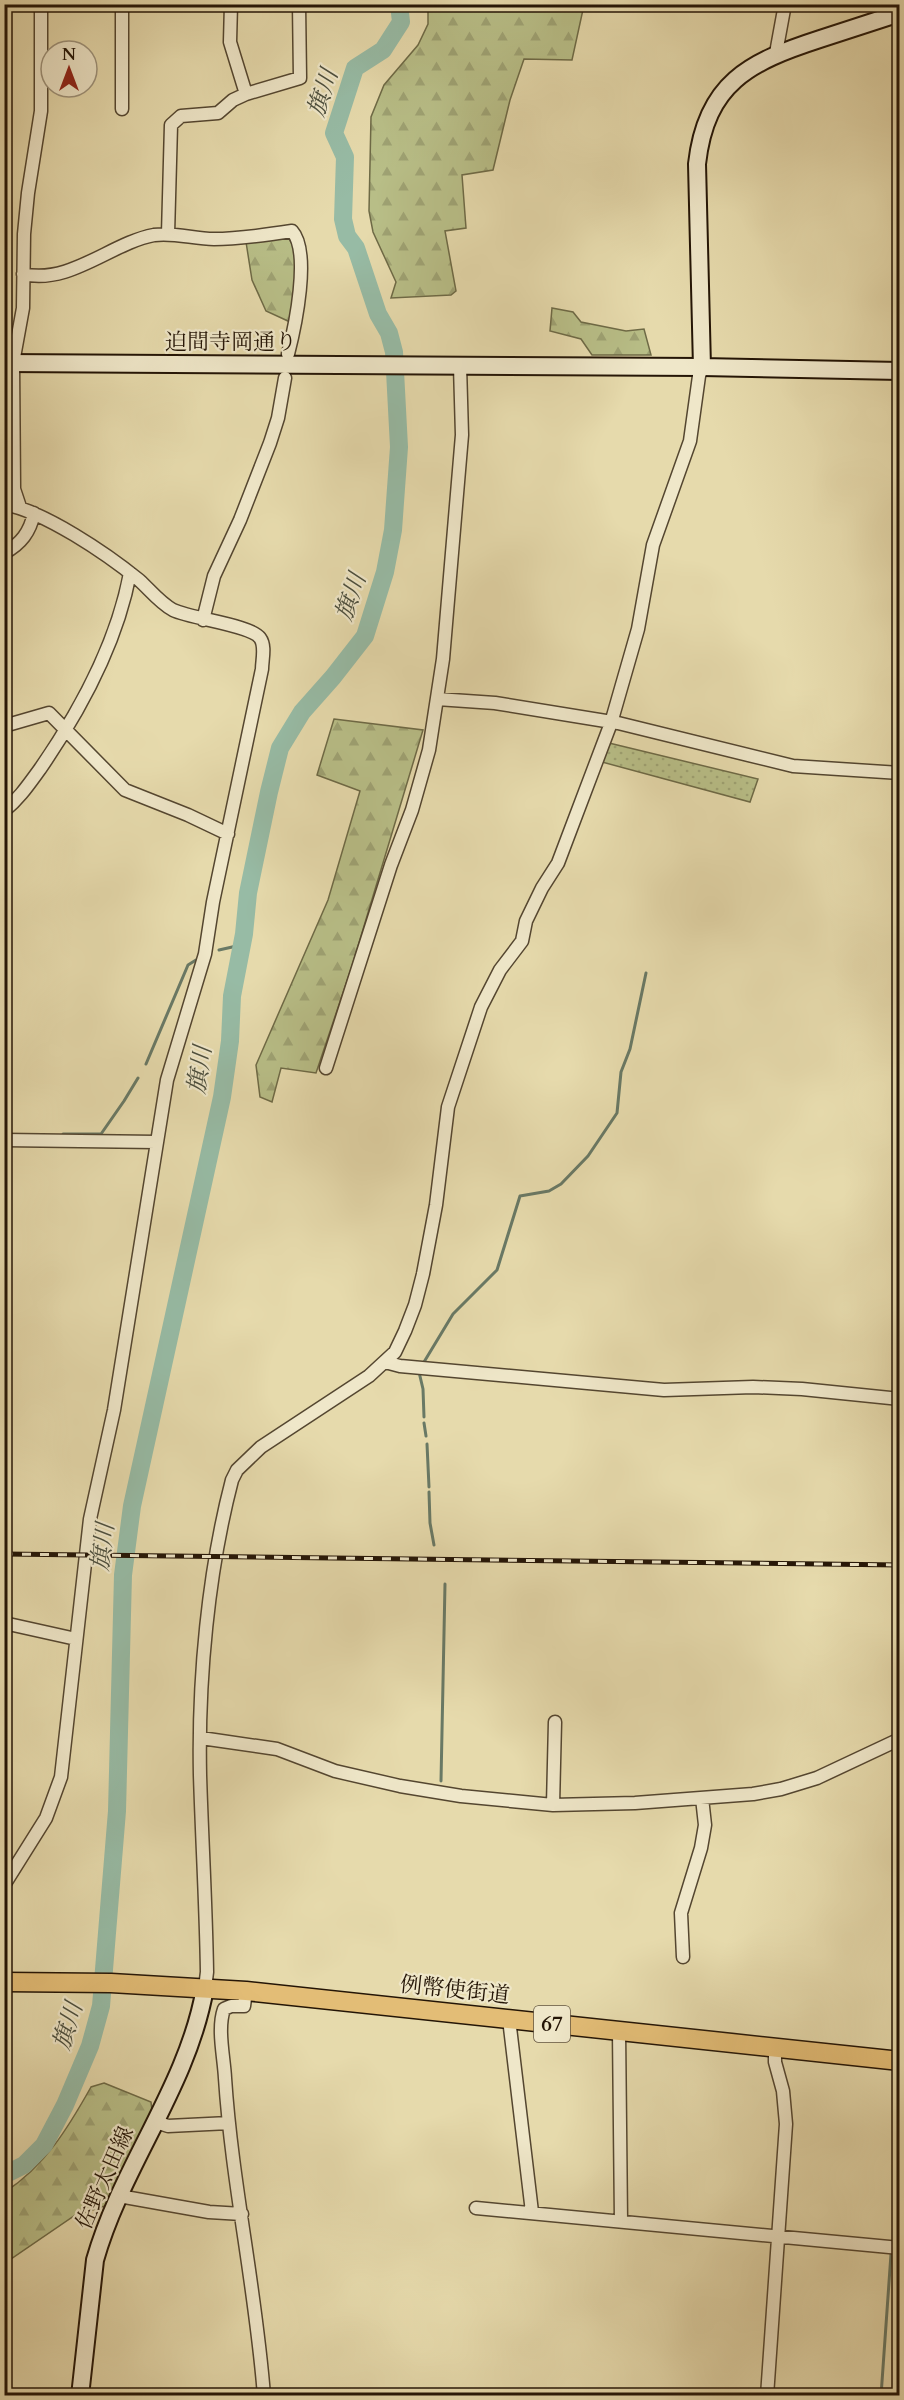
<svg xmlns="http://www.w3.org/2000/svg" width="904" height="2400" font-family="Cardo,'Noto Serif JP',serif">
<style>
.grass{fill:url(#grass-dots);stroke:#6e6a46;stroke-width:1.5}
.forest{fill:url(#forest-firs);stroke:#6e6a46;stroke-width:1.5}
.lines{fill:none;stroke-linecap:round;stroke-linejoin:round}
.stream{stroke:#697965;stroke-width:3}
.river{stroke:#97bba5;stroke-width:18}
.street-casing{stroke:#544630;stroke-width:15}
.secondary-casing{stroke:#241506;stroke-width:20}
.primary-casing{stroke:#241506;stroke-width:21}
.street{stroke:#efe7c9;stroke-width:12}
.secondary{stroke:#efe7c9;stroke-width:16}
.primary{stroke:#e3bd76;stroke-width:18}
.rail-casing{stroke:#241506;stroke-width:5}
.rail{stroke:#efe7c9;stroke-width:3;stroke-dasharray:9;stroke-linecap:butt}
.labels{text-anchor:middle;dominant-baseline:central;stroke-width:4.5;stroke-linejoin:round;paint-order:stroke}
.shield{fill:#efe7c9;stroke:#615440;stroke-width:1.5}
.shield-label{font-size:21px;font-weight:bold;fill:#241506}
.street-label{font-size:22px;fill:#241506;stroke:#efe7c9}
.water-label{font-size:24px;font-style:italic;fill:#4c4f3e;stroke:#efe7c9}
</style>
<defs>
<pattern id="grass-dots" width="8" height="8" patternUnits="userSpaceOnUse" patternTransform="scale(1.5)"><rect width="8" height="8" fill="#b8be87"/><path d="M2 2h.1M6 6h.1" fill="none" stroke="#9ea273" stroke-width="1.8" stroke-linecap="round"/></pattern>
<pattern id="forest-firs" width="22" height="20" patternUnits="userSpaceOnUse" patternTransform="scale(1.5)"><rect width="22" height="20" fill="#b8be87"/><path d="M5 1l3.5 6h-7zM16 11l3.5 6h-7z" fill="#9ea273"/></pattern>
</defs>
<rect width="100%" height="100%" fill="#e6daac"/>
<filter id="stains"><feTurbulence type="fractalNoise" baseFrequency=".00333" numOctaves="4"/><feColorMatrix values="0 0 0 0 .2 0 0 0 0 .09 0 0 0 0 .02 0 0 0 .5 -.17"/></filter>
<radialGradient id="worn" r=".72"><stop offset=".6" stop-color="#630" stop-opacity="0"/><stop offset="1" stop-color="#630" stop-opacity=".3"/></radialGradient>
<path class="grass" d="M609,743L758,779L750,802L602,762Z"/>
<path class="forest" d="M428,5H584L572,60L524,59L510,100L493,170L462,175L466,228L445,231L456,291L451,295L391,298L396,282L373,232L369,211L371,117L384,85L418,45L428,24Z
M287,236L297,248L294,316L288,321L266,311L252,280L246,242Z
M552,308L573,312L581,322L626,331L644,329L651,355H592L581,339L550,331Z
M334,719L423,730L352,966L316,1073L281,1068L272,1102L260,1097L256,1065L328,900L360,791L317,775Z
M104,2083L151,2102L152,2111L105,2206L74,2216L5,2263V2192C45,2166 68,2128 91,2087Z"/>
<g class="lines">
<path class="stream" d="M219,950L241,945
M146,1064L188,965L196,960
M63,1134H101L124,1101L138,1078
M424,1362L453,1314L497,1270L520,1196L549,1191L561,1184L588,1156L617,1113L621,1072L630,1049L646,973
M419,1372L423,1389L424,1417
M424,1423L426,1436
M427,1444L429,1487
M429,1492L430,1523L434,1545
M441,1781L445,1584
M881,2396L891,2254"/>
<path class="river" d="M4,2175L24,2165L44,2145L65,2105L90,2046L101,2006L117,1811L123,1575L132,1506L222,1097L230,1041L232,996L244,934L248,893L269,792L280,748L302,712L333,677L365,636L385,572L393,530L399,447L394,352L389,333L378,314L356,248L347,236L343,219L345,157L334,133L355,68L383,50L401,22L399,4"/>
<defs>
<path id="street" d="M231,4L230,42L246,94
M776,53L785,4
M122,109V4
M168,234L171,125L181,116L218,113L233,100L246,94L300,78L299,4
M23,274C70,285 111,243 154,235C174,232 194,239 214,239C240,239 266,235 292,231C311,252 295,327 288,354
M4,504C44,511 107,554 139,580C150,590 160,603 173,610C192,619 251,625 260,638C266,646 262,660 262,669L213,902L205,954L167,1080L114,1410L90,1519L61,1777L46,1818L4,1885
M20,507L14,489L13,363L23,308L24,234L28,193L41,111V4
M4,553C21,544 30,532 34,513
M203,620L214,576L240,520L270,443L278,418L285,378
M437,699L495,703L618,723L793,766L900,773
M4,726L49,713L125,790L188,815L228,834
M4,811C19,799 29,784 40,769C80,711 117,643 130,573
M326,1068L391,865L412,810L429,750L443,659L462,435L460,366
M4,1140L156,1142
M385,1362L400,1366L664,1390L753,1387L802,1389L900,1399
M4,1623L76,1639
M201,1738L277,1749L335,1771L400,1786L461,1796L553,1805L635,1803L753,1794L781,1789L817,1778L900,1739
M553,1805L555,1722
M683,1957L681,1913L701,1848L705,1825L702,1798
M205,1988L207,1972C206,1906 202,1840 200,1775C198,1680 208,1572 232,1480L237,1470L261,1447L369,1376L395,1352L405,1331L415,1305L423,1274L436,1205L448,1107L481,1007L500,970L522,941L526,921L542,888L558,863L611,723L638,629L653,545L690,441L699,376L702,367
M246,1991L244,2006H231L224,2009C217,2029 224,2057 225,2078C232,2184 256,2289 264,2396
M509,2019L532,2212
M619,2031L621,2221
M156,2122L168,2126L229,2123
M119,2196L209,2212L242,2214
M476,2208L900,2248
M767,2396L786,2124L783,2091L775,2062V2047"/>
<path id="secondary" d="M4,363L702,367L900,371
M702,367L697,164C706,83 749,62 820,39C847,30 873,22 900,13
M80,2396L95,2260C122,2165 188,2086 205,1988"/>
<path id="primary" d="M4,1982L111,1983L246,1991L900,2061"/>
</defs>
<use href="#street" class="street-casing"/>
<use href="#secondary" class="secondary-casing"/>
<use href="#primary" class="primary-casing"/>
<use href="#street" class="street"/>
<use href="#secondary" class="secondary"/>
<use href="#primary" class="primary"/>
<defs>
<path id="rail" d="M4,1554L900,1565"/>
</defs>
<use href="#rail" class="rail-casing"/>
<use href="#rail" class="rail"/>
</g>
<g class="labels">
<rect class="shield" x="534" y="2006" width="36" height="36" rx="4.5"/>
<g class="shield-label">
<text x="552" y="2024">67</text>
</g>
<g class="street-label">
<text x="231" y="342">迫間寺岡通り</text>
<text transform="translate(455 1990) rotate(6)">例幣使街道</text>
<text transform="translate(105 2178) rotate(-66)">佐野太田線</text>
</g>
<g class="water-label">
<text transform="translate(323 93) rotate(-72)">旗川</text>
<text transform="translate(351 597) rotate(-71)">旗川</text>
<text transform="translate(200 1070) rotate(-82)">旗川</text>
<text transform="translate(103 1547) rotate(-83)">旗川</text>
<text transform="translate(68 2026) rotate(-73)">旗川</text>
</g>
</g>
<rect width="904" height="2400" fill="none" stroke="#e6daac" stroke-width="24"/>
<rect x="6" y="6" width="892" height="2388" fill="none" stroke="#241506" stroke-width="3"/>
<rect x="12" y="12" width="880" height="2376" fill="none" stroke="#241506" stroke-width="1.5"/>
<g transform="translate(69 69)"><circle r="28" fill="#efe7c9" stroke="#9e937b" stroke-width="1.5"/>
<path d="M0-4.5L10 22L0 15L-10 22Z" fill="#8f2418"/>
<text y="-9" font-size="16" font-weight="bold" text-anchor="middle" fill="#241506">N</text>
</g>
<rect width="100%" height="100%" filter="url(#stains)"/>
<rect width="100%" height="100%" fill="url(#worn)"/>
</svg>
